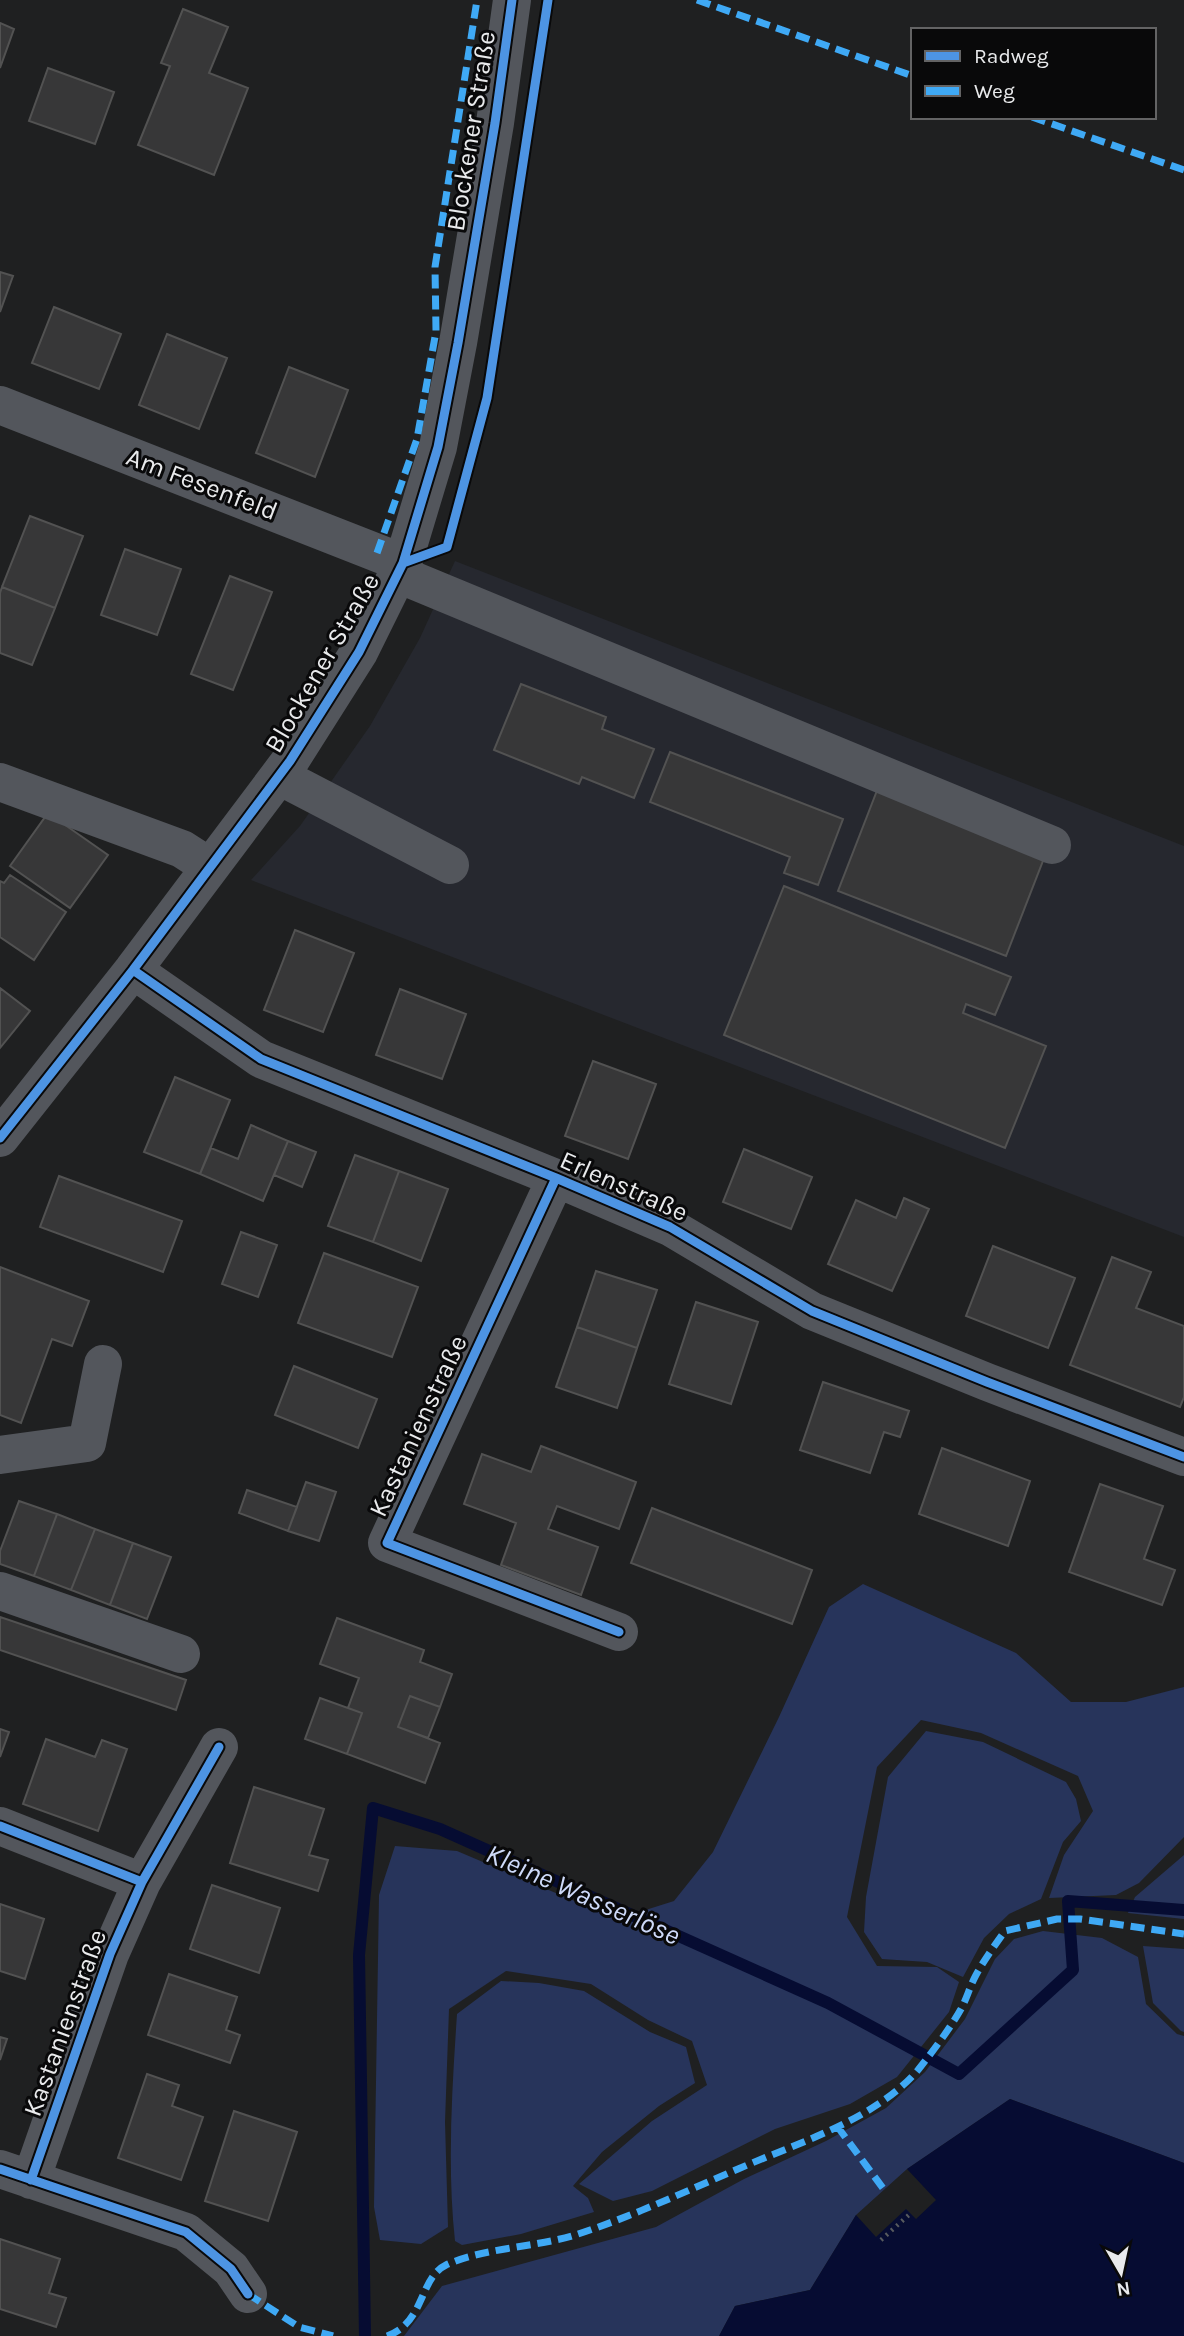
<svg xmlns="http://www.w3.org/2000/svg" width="1184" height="2336" font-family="Karla,sans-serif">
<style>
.built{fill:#26282f}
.green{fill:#27345b}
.water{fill:#060c32}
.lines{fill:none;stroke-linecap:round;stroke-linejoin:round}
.stream{stroke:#060c32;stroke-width:12}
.building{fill:#373738;stroke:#525252;stroke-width:2}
.path{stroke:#585b5f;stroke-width:4.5;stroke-dasharray:2 5;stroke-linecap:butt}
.minor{stroke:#53565c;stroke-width:38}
.quiet{stroke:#3fa9f5;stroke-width:7;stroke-dasharray:14 7;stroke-linecap:butt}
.cycleway-casing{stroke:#09090a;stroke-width:13}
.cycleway{stroke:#4d94e3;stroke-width:9}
.labels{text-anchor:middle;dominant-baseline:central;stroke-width:6;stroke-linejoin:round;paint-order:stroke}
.street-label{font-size:26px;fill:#e9eaec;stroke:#09090a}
.water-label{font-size:28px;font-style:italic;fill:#cedaf9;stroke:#09090a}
</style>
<rect width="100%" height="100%" fill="#1f2021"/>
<path class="built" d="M455,561L1184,846V1237L251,880L300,826L370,726L420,638Z"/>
<path class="green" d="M863,1584L1016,1653L1071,1702H1126L1184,1687V1837L1139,1883L1116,1895L1049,1898L1064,1855L1093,1811L1078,1776L981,1733L921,1720L877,1767L847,1917L877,1966L937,1967L959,1982L949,2012L897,2077L850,2104L775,2129L652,2191L613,2201L579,2184L652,2121L707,2085L692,2041L648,2020L591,1984L506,1971L449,2009L445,2122L448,2227L421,2244L380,2240L374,2207L379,1895L395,1846L457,1851L617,1919L674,1901L713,1852L779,1717L829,1607Z
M926,1731L983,1742L1066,1782L1076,1799L1081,1821L1063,1842L1041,1899L1009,1914L984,1938L963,1977L927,1962L882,1959L864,1932L866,1897L888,1777Z
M1184,1855V1919L1128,1913L1135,1897Z
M1043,1931L1102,1938L1138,1957L1146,2004L1177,2034L1184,2036V2163L1010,2099L907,2169L856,2215L810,2290L735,2306L719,2336H404L442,2286L656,2227L744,2179L826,2141L886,2108L925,2072L965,2019L995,1959L1014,1939Z
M1143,1946L1184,1949V2032L1181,2031L1153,2003Z
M501,1981L539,1983L584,1991L650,2032L686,2047L695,2083L659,2106L602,2152L573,2186L588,2198L594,2212L521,2234L462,2245L455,2241C447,2166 452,2090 457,2014Z"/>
<path class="water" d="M1010,2099L1184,2163V2336H719L735,2306L810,2290L856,2215L876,2237L906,2209L916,2219L936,2200L907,2169Z"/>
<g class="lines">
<path class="stream" d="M365,2336L359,1955L373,1808L440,1829L828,2003L959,2074L1073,1970L1068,1901L1184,1910"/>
</g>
<path class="building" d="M183,9L228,27L209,73L248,88L214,175L138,145L170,66L161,63Z
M0,23L14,29L0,68Z
M48,68L114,92L95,144L29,121Z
M0,272L13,276L0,312Z
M54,307L121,334L99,389L32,363Z
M167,334L227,358L199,429L139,405Z
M289,367L348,390L315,477L256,453Z
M30,516L83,536L55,608L2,587Z
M125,549L181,569L157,635L101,615Z
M230,576L272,592L233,690L191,674Z
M2,587L55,608L32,665L0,653V593Z
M521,684L606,717L602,729L654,749L634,798L582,777L579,784L494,750Z
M670,752L843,819L818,885L784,873L790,857L650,802Z
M878,788L1046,853L1006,956L838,891Z
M48,813L108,855L70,908L10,866Z
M10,875L66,912L34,960L0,937V881L4,883Z
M784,886L1011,977L995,1015L966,1004L963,1013L1046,1046L1005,1148L724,1035Z
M295,930L354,953L323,1032L264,1010Z
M0,988L30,1011L0,1048Z
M400,989L466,1014L442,1079L376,1055Z
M593,1061L656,1084L628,1159L565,1136Z
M175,1077L230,1100L200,1174L144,1152Z
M251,1125L288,1141L263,1201L200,1174L211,1148L238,1159Z
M288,1141L316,1152L302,1187L274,1175Z
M744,1149L812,1177L791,1229L723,1202Z
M355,1155L399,1171L373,1242L328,1226Z
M399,1171L448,1189L421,1261L373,1242Z
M59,1176L182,1221L163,1272L40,1227Z
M904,1198L929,1209L892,1291L828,1264L856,1200L896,1218Z
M241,1232L277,1245L258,1297L222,1284Z
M993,1246L1075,1278L1048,1348L966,1316Z
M324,1253L418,1287L392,1357L298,1323Z
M1112,1257L1151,1272L1136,1308L1184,1326V1397L1180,1407L1070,1365Z
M0,1267L89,1301L72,1346L52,1339L21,1423L0,1415Z
M596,1271L657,1290L637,1348L577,1327Z
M696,1302L758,1322L731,1404L669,1384Z
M577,1327L637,1348L617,1408L556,1387Z
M294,1366L377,1399L358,1448L275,1415Z
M823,1382L909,1411L900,1437L884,1432L870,1473L800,1450Z
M541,1446L636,1482L619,1529L557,1506L548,1529L598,1547L581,1595L501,1565L516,1523L464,1504L482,1454L531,1472Z
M942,1448L1030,1481L1008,1546L919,1514Z
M306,1482L336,1492L319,1541L288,1531Z
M1100,1484L1163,1506L1144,1559L1175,1570L1162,1605L1069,1572Z
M247,1490L297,1507L288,1531L239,1513Z
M19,1501L57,1514L34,1576L0,1564V1551Z
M652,1508L812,1570L792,1624L631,1563Z
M57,1514L95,1529L71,1590L34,1576Z
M95,1529L133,1543L110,1605L71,1590Z
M133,1543L171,1557L147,1619L110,1605Z
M0,1617L186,1680L176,1710L0,1650Z
M337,1618L424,1650L420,1662L452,1674L440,1707L410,1696L398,1727L440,1743L425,1783L347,1754L362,1713L348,1708L359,1678L320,1664Z
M410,1696L440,1707L428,1738L398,1727Z
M320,1698L362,1713L347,1754L305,1739Z
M0,1729L9,1732L0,1757Z
M46,1739L95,1757L102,1740L127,1749L98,1831L23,1804Z
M254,1787L324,1809L309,1855L328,1860L318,1891L230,1863Z
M212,1885L280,1908L259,1973L190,1949Z
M0,1904L44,1919L25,1979L0,1971Z
M169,1974L237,1997L226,2030L240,2035L230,2063L148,2035Z
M0,2037L7,2039L0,2060Z
M147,2074L179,2085L172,2106L203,2117L181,2180L118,2158Z
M234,2111L297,2132L268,2221L205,2201Z
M0,2239L60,2259L49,2293L66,2298L56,2327L0,2309Z"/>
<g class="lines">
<path class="path" d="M881,2240L911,2213"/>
<path class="minor" d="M0,405L403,563
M398,574L1052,845
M279,776L450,865
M0,782L182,849L210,867
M133,970L261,1059L556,1178L670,1227L812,1311L987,1382L1184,1457
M0,1138L133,970L290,761L359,652L403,563L438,447L458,343L495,123L512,0
M556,1178L387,1543L619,1632
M0,1455L87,1443L103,1364
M0,1591L181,1654
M0,1826L142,1882
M0,2169L186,2232L231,2269L248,2294
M31,2180L110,1954L142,1882L219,1747"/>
<path class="quiet" d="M697,0L913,76
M1032,117L1184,170
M377,553L417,439L436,331L435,267L477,0
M837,2126L885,2191
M248,2294L299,2327L333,2336
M387,2336C425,2323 419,2278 446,2265C482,2248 537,2247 575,2235C631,2217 684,2192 738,2169C797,2143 875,2120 918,2070C933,2051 949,2030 961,2009C967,1998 970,1986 976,1975C984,1960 995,1945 1005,1931L1057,1919H1080L1184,1934"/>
<defs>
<path id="cycleway" d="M403,563L447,547L487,398L548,0
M133,970L261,1059L556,1178L670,1227L812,1311L987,1382L1184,1457
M0,1138L133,970L290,761L359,652L403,563L438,447L458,343L495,123L512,0
M556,1178L387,1543L619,1632
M0,1826L142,1882
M0,2169L186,2232L231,2269L248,2294
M31,2180L110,1954L142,1882L219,1747"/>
</defs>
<use href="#cycleway" class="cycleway-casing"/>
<use href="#cycleway" class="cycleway"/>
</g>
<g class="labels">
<g class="street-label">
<text transform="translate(471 131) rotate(-81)">Blockener Straße</text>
<text transform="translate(202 484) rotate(21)">Am Fesenfeld</text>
<text transform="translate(322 663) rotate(-60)">Blockener Straße</text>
<text transform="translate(624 1186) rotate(24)">Erlenstraße</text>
<text transform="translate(418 1426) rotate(-65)">Kastanienstraße</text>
<text transform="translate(65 2023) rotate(-70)">Kastanienstraße</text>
</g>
<g class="water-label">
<text transform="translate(583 1894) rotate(24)">Kleine Wasserlöse</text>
</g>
</g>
<rect x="911" y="28" width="245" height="91" fill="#09090a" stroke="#636364" stroke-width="2"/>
<rect x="925" y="51" width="35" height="10" fill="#4d94e3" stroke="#636364" stroke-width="2"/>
<text x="974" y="63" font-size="21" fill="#e9eaec">Radweg</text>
<rect x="925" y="86" width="35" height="10" fill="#3fa9f5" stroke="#636364" stroke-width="2"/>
<text x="974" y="98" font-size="21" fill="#e9eaec">Weg</text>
<g transform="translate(1121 2273) rotate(171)" stroke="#09090a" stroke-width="5" paint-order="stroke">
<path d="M0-5L12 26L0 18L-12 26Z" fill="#e9eaec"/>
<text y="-10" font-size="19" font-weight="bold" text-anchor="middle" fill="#e9eaec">N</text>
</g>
</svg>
